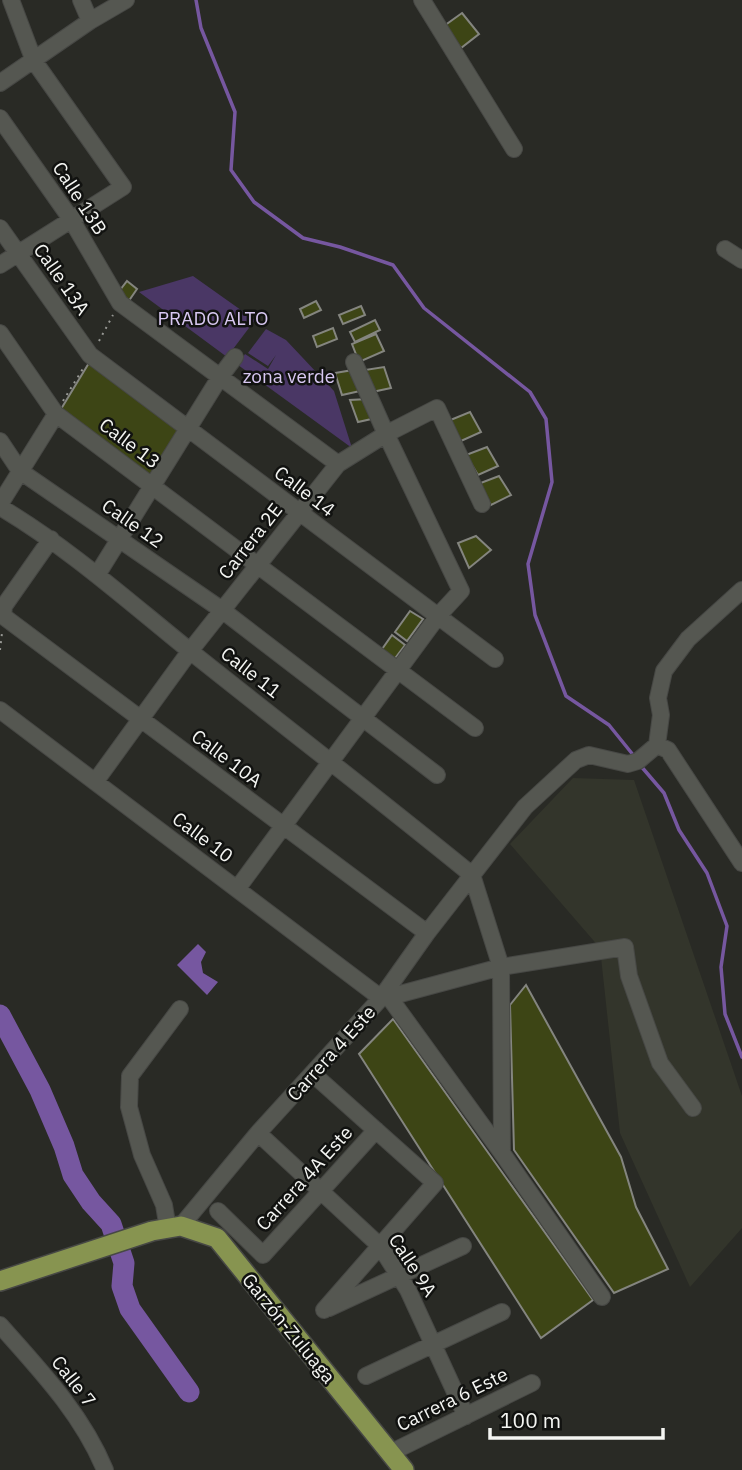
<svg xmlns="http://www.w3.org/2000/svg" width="742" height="1470" font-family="'IBM Plex Sans',sans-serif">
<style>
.built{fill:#33352b}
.green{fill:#4a3765}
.water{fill:#7657a0}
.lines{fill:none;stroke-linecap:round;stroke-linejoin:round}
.stream{stroke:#7657a0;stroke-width:3.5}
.river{stroke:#7657a0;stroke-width:21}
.building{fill:#3d4515;stroke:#84857f;stroke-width:2}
.minor-casing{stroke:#474845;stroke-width:18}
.major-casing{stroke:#474845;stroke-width:22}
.path{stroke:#979894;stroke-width:2;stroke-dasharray:2 5;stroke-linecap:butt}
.minor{stroke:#555751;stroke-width:16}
.major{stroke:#879450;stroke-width:19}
.labels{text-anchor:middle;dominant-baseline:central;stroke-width:5;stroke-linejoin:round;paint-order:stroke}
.street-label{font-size:19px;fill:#f4f5f2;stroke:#111210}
.park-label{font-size:19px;fill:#d8c8f2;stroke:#111210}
</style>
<rect width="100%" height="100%" fill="#292a25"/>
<path class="built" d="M573,778L634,780L742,1096V1228L690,1287L620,1133L600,948L510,844Z"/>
<path class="green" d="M193,276L255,320L227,357L139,292Z
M266,329L286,340L334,391L352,448L238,365L245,354L268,369L276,355L268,366L248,353Z"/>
<path class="water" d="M198,944L206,952L201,962L203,973L218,982L207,995L177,965Z"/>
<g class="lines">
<path class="stream" d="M196,0L201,28L235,112L231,170L254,202L303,238L340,247L393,265L424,308L530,392L546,419L552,482L528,564L535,615L566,696L609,725L634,756
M640,765L664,793L679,830L707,873L727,926L721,967L725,1014L742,1057"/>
<path class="river" d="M0,1015L40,1090L64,1146L73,1175L91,1202L111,1224L124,1263L122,1286L130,1309L189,1392"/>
</g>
<path class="building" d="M462,13L479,34L461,48L444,26Z
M127,281L137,289L128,302L117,294Z
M316,301L321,310L304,318L300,309Z
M361,306L365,315L343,324L339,315Z
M375,320L380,330L355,342L350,332Z
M333,328L337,339L317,347L313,336Z
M376,334L384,351L359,362L352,344Z
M92,358L187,429L152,485L58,414Z
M384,367L391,388L372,392L365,370Z
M353,370L360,391L342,395L335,373Z
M368,399L376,418L358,422L350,400Z
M470,412L481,432L461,441L448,421Z
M487,447L498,466L478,475L466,455Z
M499,476L511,495L491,505L478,484Z
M476,536L491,550L469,568L458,543Z
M410,611L423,619L407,641L395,632Z
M392,635L405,645L393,661L380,652Z
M526,985L621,1157L636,1207L668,1269L614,1293L514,1150L510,1005Z
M393,1019L593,1300L541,1338L359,1054Z"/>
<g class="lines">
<defs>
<path id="minor" d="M81,0L90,21
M422,0L514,149
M0,83L90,21L126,0
M0,118L71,219L120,303L338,464
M0,228L90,355L495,659
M725,249L742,260
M0,265L123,187L34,61L11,0
M0,333L56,414L475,728
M0,441L20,471L222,610L437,775
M0,504L56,414
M0,507C69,548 128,601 190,651C284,726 379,799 472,875
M51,539L4,606L3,616L427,933
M97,575L220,377L235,357
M0,710L381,998L389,997L502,1153L602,1297
M657,745L668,750L742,863
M95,782L190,651L338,464L386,434L354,362
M472,875L501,967L502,1153
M237,889L438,616L461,591L386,434L437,408L482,504
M389,997L501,967L625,947L629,976L660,1063L693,1108
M313,1074L435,1183L324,1310
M258,1133L380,1246L408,1290L466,1416
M218,1211L263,1255L376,1130
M181,1226L258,1133L381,998L427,933L525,807L576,760L589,755L628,764L638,761L657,745L661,715L658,698L664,671L688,639L742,590
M168,1229L164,1205L142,1155L129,1107L130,1076L180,1009
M329,1308L463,1246
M0,1325C40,1370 82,1414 105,1470
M366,1376L502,1312
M390,1453L532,1383"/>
<path id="major" d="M0,1281L152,1231L181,1226L217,1238L404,1470"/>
</defs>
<use href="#minor" class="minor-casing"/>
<use href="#major" class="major-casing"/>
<path class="path" d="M99,341L113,315
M63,401L84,367
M0,650L2,633"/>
<use href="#minor" class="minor"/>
<use href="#major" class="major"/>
</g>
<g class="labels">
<g class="street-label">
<text transform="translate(80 198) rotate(57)">Calle 13B</text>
<text transform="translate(62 279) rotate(55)">Calle 13A</text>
<text transform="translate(130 443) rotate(37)">Calle 13</text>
<text transform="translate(305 491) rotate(37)">Calle 14</text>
<text transform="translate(133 523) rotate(35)">Calle 12</text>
<text transform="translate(250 541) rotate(-52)">Carrera 2E</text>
<text transform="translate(251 672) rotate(38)">Calle 11</text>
<text transform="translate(227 758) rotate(37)">Calle 10A</text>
<text transform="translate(203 837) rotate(37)">Calle 10</text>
<text transform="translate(331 1053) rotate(-48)">Carrera 4 Este</text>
<text transform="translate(304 1178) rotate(-48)">Carrera 4A Este</text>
<text transform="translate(413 1265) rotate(57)">Calle 9A</text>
<text transform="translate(289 1328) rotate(51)">Garzón-Zuluaga</text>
<text transform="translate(74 1381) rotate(52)">Calle 7</text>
<text transform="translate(452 1399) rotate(-26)">Carrera 6 Este</text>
</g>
<g class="park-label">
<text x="213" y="318">PRADO ALTO</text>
<text x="289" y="376">zona verde</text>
</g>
</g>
<path d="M490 1428v10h173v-10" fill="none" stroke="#f4f5f2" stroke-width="3.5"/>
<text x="500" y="1428" font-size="21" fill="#f4f5f2" stroke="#111210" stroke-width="5" paint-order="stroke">100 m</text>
</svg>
